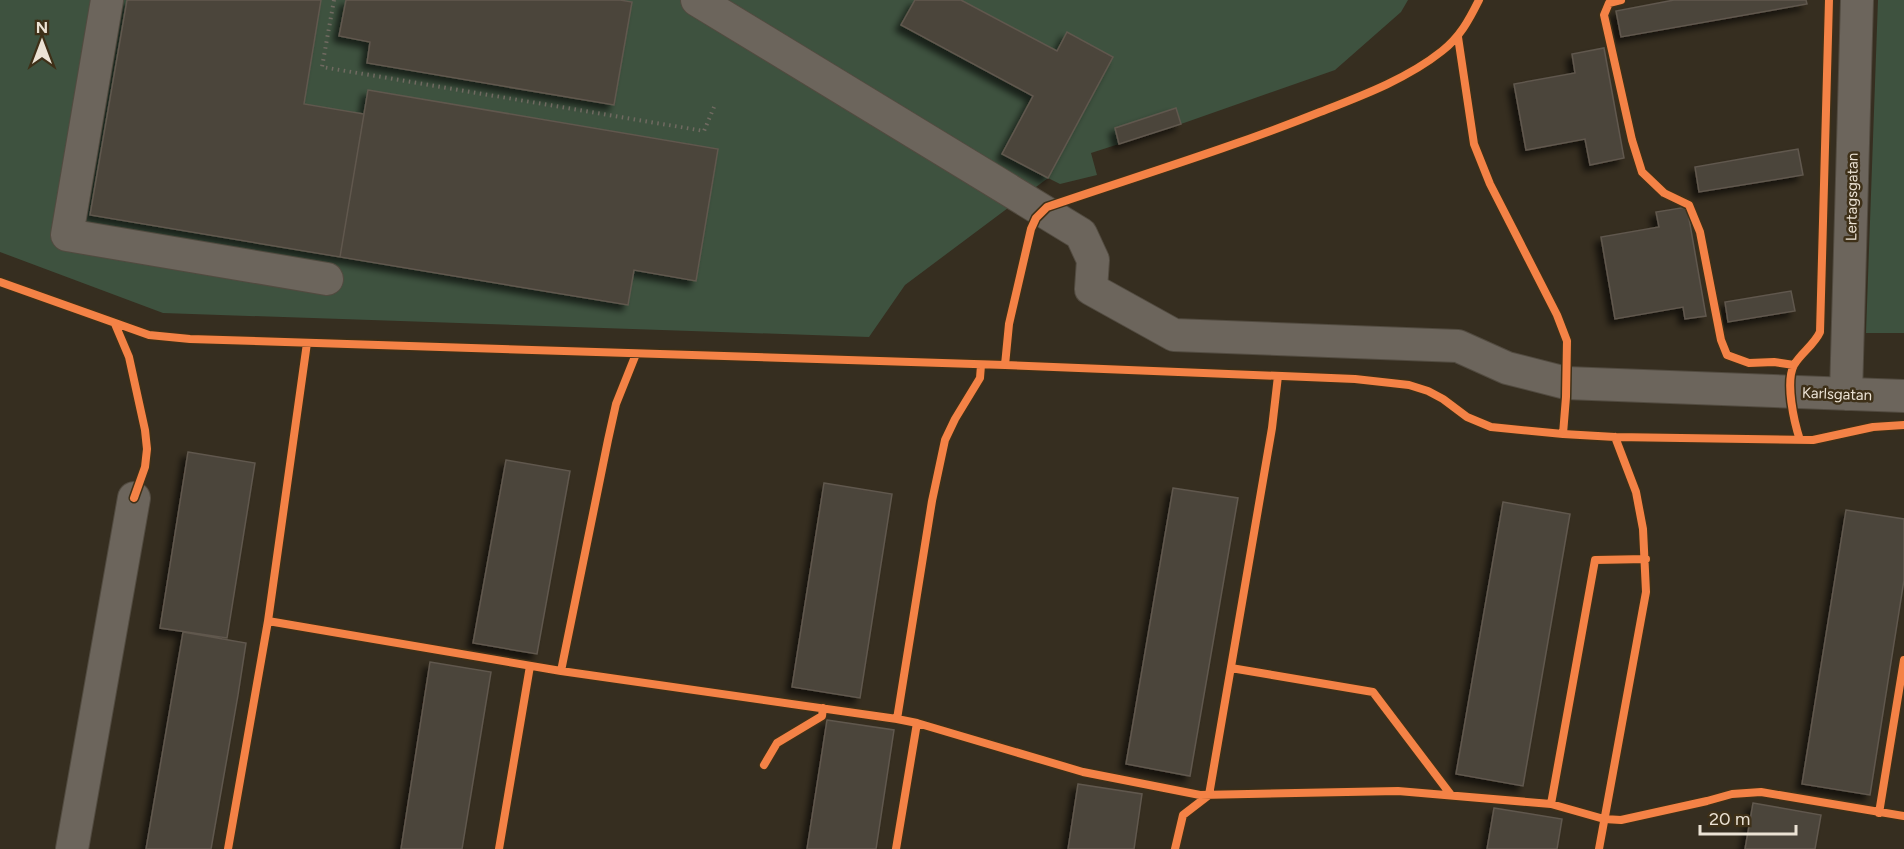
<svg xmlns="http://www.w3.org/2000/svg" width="1904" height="849" font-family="Figtree,sans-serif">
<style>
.green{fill:#3e523f}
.building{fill:#4c443b;stroke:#60584e;stroke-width:1.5;filter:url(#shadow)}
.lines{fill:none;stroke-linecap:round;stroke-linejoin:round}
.minor-casing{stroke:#524b40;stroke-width:34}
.path{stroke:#706a61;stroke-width:4;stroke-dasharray:1.5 4.5;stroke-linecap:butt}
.minor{stroke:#6c655c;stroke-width:32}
.cycleway-casing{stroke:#3e3018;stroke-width:11}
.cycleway{stroke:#f48246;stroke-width:8}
.labels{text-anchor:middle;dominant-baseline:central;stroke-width:5;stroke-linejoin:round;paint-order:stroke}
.street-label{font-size:15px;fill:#ece3d5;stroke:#3e3018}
</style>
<defs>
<filter id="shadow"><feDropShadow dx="-5.5" dy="5.5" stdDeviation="3" flood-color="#0009"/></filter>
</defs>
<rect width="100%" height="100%" fill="#362e20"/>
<path class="green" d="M0,0H1408L1401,12L1335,70L1181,124L1091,153L1097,175L1060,184L1048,178L905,285L869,337L163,313L0,252Z
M1878,0H1904V333H1866Z"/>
<path class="building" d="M127,0H321L304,104L364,114L340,257L90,215Z
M346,0H620L632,2L614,105L367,63L370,42L339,36Z
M915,0H961L1057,51L1067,32L1113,57L1048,178L1002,154L1033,96L901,25Z
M1674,0H1806L1807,4L1621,37L1616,11Z
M1604,48L1624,158L1590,165L1585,139L1526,150L1514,84L1575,73L1572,54Z
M368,90L718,149L696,281L634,270L628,305L340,257Z
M1176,108L1181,124L1119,144L1115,128Z
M1798,149L1803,175L1699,192L1695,167Z
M1687,207L1706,316L1685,319L1683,307L1615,319L1601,237L1659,227L1656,212Z
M1791,291L1795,311L1728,322L1725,302Z
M188,452L255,463L227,638L160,628Z
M506,460L570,471L537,654L473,643Z
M824,483L892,494L860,698L792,687Z
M1173,488L1238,498L1190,776L1126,764Z
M1503,502L1570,514L1523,786L1456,774Z
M1846,510L1904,519V580L1870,795L1802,784Z
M183,632L246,643L238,695L211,849H146Z
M430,662L491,672L462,849H401Z
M827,720L894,730L876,849H807Z
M1078,784L1142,794L1134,849H1068Z
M1753,803L1821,815L1815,849H1745Z
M1494,808L1562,819L1557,849H1487Z"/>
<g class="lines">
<defs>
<path id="minor" d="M107,0L67,235L327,279
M697,0L1081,234L1093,260L1091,289L1174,335L1458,346L1507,368L1566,383L1904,396
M1846,394L1857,0
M72,849L134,498"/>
</defs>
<use href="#minor" class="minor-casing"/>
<path class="path" d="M334,0L322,67L704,131L714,107"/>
<use href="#minor" class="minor"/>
<defs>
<path id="cycleway" d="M1621,0L1609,3L1604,15L1632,140L1642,172L1664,193L1689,205L1700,232L1721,340L1727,355L1749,363L1774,362L1794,365
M1458,37L1474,144L1490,184L1557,315L1567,341L1566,397L1563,434
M0,282L149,335L190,339L1005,365L1355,379L1409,385L1428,391L1443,399L1467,417L1491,427L1563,434L1615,437L1813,440L1873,427L1904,425
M115,324L129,357L145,430L147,449L145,467L134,498
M1005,365L1009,324L1031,229L1036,218L1047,207C1138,176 1230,148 1320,112C1361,96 1407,79 1442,51C1460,37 1469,20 1479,0
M1800,440C1794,422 1785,382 1794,365C1801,353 1814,345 1820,332L1829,0
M268,621L561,671L897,719L917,723L1083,772L1200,795L1398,791L1551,804L1604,819L1621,820L1707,801L1732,794L1761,792L1904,816
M1231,668L1373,692L1451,795
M561,671L608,440L616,404L636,354
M897,719L932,501L945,440L955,419L980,378L981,365
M764,765L777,743L822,716L823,708
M1551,804L1595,560L1646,559
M1879,813L1904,660
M228,849L268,621L307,343
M499,849L530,666
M896,849L917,723
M1175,849L1183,815L1209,795L1272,428L1278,376
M1599,849L1646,592L1643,529L1636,492L1615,437"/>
</defs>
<use href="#cycleway" class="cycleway-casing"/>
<use href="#cycleway" class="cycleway"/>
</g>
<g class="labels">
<g class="street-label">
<text transform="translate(1852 197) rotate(-89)">Lertagsgatan</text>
<text transform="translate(1837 394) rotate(2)">Karlsgatan</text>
</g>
</g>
<g transform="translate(42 42)" stroke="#3e3018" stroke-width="4.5" paint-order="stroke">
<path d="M0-4.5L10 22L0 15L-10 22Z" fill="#ece3d5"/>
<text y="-9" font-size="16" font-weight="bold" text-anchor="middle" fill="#ece3d5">N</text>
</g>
<path d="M1700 825v9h96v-9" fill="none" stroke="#ece3d5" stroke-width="3"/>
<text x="1709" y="825" font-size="18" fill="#ece3d5" stroke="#3e3018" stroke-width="4.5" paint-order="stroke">20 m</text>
</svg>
